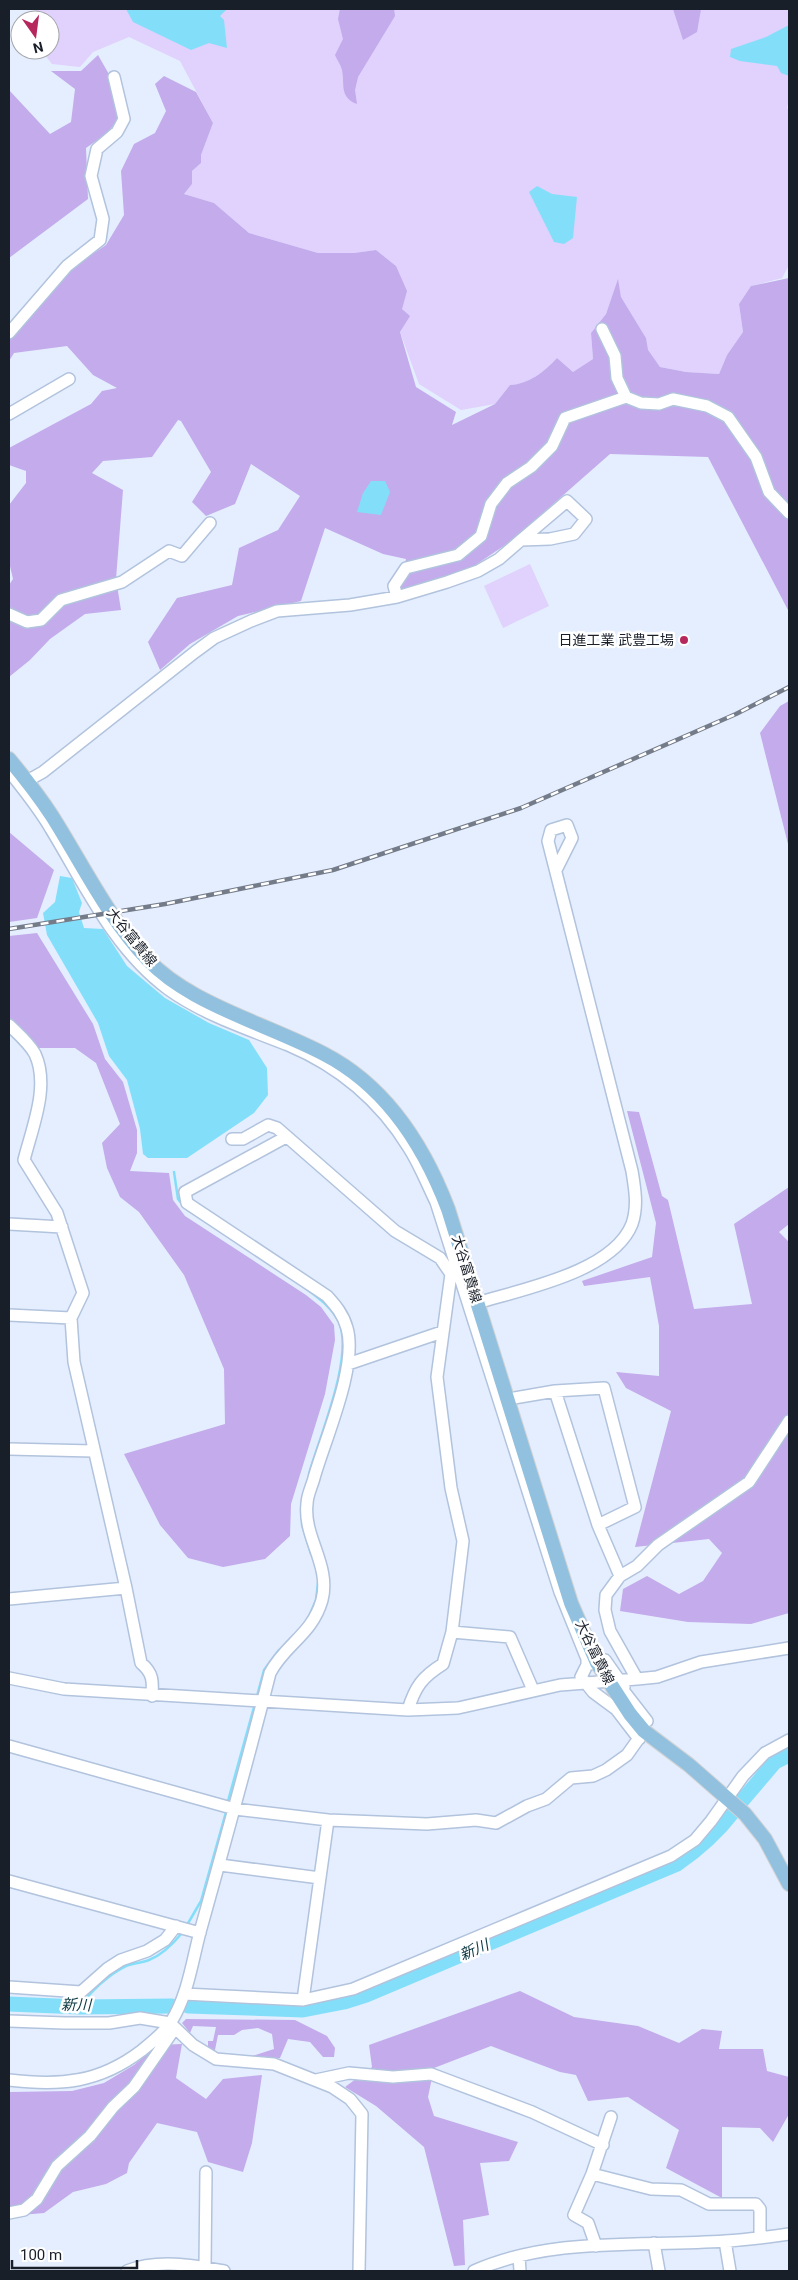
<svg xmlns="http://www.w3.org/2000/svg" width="798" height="2280" font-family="Roboto,'Noto Sans JP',sans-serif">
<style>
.green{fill:#e0d1fd}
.forest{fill:#c3abec}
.water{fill:#83dff9}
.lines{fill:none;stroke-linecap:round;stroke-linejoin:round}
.stream{stroke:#83dff9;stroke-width:2.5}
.river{stroke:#83dff9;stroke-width:15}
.minor-casing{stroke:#b2c3dd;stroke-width:14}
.major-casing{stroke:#d1d2d4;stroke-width:16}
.minor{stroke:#fff;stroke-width:11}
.major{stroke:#92c1df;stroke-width:14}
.rail-casing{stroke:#747c89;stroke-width:4.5}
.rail{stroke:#fff;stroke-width:2.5;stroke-dasharray:8;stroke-linecap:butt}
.poi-dot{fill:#b5275d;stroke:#fff;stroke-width:2}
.labels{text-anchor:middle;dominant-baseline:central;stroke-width:5;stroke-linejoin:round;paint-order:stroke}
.poi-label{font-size:14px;fill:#191f29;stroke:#fff;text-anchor:end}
.street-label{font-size:14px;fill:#191f29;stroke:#fff}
.water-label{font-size:15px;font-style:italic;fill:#0b3742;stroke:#fff}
</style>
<rect width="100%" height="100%" fill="#e4eeff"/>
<path class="green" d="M33,9H789V98L787,108L789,110V265L782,278L751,286L739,304L743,332L727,355L719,374L686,372L660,367L647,350L646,338L621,297L618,281L606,314L591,333L593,359L573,372L557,358C544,372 529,384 510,385L495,404L461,410L419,384L400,332L409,316L402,309L396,266L376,250L354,253H318L249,233L214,203L184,194L192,184V171L201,163V155L213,123L180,61L129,37L93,52L80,67L52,64L41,50H50V20H39L40,15Z
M530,564L549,606L503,628L484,586Z"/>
<path class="forest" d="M340,9H394L395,16L358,77L355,90L357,104C339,97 345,85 342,70C341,65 337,60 335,55L343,39L338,19Z
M673,9H701L697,32L683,40Z
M98,55L110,76L119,119L106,134L86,148L88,199L9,258V90L50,134L71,122L75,89L51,71H81Z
M164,76L196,92L213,123L201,155V163L192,171V184L184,194L214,203L249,233L318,253H354L376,250L396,266L407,291L402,309L410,316L400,332L416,387L456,412L452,425L495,404L510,385C529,384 544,372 557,358L573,372L593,359L591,333L606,314L618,279L621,297L646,338L648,350L660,367L686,372L719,374L727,355L743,332L739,304L751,286L789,278V612L708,457L610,454L511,541L471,568L398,591L406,559L383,554L325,528L301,601L238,616L190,644L160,670L148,642L177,598L232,585L239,548L278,530L300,496L251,464L235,504L206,516L192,502L211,472L181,421L178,420L152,457L103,461L92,473L123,490L116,579L121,610L85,614L50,639L30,660L9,677V585L13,579L9,562V505L26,483V471L9,465V448L91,404L102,391L117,388L93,375L67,346L14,353L9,361V339L70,269L106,245L124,215L121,171L134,144L155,133L166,111L155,84Z
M789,701V866V848L760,733L780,706Z
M9,832L54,870L37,918L9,922Z
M37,933L93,1024L105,1059L123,1082L137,1130V1153L130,1171L169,1173L173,1200L185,1216L306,1295L321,1307L334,1325L335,1340L325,1394L291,1504L290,1536L265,1559L223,1567L188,1558L160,1525L124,1454L225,1424L224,1369L184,1275L139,1212L120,1197L107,1168L102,1143L120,1124L96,1063L75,1048H38L9,1019V936Z
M627,1111L639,1112L662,1196L668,1200L694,1309L752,1304L734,1224L789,1187V1224L779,1232L789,1242V1613L751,1624L688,1622L620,1611L623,1589L647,1576L679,1594L703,1581L722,1553L709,1539L635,1547L671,1411L626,1388L616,1372L659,1376V1326L650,1277L584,1286L582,1281L652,1257L656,1223Z
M520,1991L574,2017L638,2026L679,2043L702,2029L722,2031L719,2049H763L767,2071L789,2077V2114L773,2142L760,2128L722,2127V2198L666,2168L679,2130L628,2097L588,2101L576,2075L560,2072L491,2046L434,2068L428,2097L434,2116L518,2142L509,2161L480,2163L489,2215L463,2220L465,2265L454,2266L424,2147L376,2106L345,2087L372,2067L369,2045Z
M186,2019L295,2020L327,2036L335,2048L334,2057H323L310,2042L288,2039L280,2058L249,2057L274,2049L272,2034L258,2028L242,2030L234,2035H218L215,2050L208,2049V2041H213L216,2027L193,2026L190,2033L182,2023Z
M182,2044L176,2078L206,2099L223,2079L262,2075L252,2143L243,2172L208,2162L197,2132L157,2123L129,2163L127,2173L106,2184L73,2192L44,2213L9,2216V2092L72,2091L104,2083L134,2065L158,2045Z"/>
<path class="water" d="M126,9H227L220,16L224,20L227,48L209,43L191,50L133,22Z
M789,25V76L781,73L777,66L740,61L730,57L731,49L766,37Z
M537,186L552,194L577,197L573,238L564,244L554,242L529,192Z
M371,481H385L390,492L381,515L357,512L363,493Z
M60,876L72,878L82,903L79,912L84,928L103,929L127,966L165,998L209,1023L249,1040L267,1068L268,1095L254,1113L187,1158H148L143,1154L140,1129L127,1080L109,1056L98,1023L47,935L43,913L55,902Z"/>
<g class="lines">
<path class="stream" d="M174,1172L178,1199L182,1204
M188,1210L206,1222
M304,1287C318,1298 331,1306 339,1322C354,1357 319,1438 309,1474
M302,1501V1525L311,1554
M310,1614L316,1600L318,1583
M257,1696L264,1670L279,1650
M228,1801L254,1707
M187,1925L201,1901L226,1812
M80,2007C90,1992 109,1974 126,1966C134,1963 142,1963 149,1960C162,1955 173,1944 182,1933"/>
<path class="river" d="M741,1802L775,1762L789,1755
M9,2004L80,2007L172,2006
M188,2006L303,2010L344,2002L366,1995L677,1864C699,1849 717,1833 733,1812"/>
<defs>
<path id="minor" d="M602,329L615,356L617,378L626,397
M9,333L67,266L100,240L103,219L91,176L97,149L117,132L124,119L114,77
M9,414L69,379
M397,597L394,586L406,568L458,555L481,536L491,504L507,483L531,467L552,446L565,418L626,397L641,403L659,404L673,399L707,406L728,417L756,457L769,492L789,513
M9,614L27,622L41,620L61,600L122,582L169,551L182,556L210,523
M9,771C24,790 39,808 51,829C85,885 114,949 168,989C204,1015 248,1029 288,1045C338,1066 380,1101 409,1148C420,1165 427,1184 436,1202L560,1592L587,1659V1665
M27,781L43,772L195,652L214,638L251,621L277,611L350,605L397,597L447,582L478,571L499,559L521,540L550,539L574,534L586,519L567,501L521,540
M9,1025C17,1033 29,1043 35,1054C50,1086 32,1128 24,1160L57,1213L83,1293L71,1318L74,1362L126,1588L141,1663C153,1673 153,1681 152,1696
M232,1139H243L268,1125L277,1128L395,1231L440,1258L451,1274L437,1377L451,1488L463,1541L452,1632L443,1664C422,1677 415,1687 408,1710
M9,1224L62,1227
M477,1303C523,1289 613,1272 632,1224C638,1207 635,1189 632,1171L548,841L551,830L567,825L572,838L556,870
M9,1315L71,1318
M348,1364L442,1332
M555,1391L598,1525L620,1576
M508,1399L555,1391L604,1388L635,1507L598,1525
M9,1449L93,1451
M9,1599L126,1588
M452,1632L510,1637L533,1690
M9,1678L64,1689L408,1710L458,1708L560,1685L637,1679L610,1631L605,1610L606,1595L620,1576L637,1566L658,1545L749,1482L789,1421
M637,1679L657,1677L701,1662L789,1648
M639,1739L616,1709L593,1692L581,1677L587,1665L605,1660L624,1687L623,1690L647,1721
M9,1746L235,1809L328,1820L427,1824L476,1820L496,1823L527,1806L546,1799L571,1778L593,1776L606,1770L627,1755L644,1731
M220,1865L320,1878
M9,1881L200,1933
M9,1987L81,1992L107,1969L121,1960L147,1951L165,1940L176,1926
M184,1994L303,2000L353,1989L671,1856L695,1840L711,1821L743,1776L765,1753L789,1740
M303,2000L328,1820
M9,2021L65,2023H109L140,2018L170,2023L193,2045L216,2059L274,2064L332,2087L350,2099L362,2114L359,2271
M9,2080C60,2086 99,2083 141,2051C151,2043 164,2033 171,2022C188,1995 192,1962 200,1932C224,1846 248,1760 270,1673C285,1644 312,1635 322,1600C331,1565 303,1537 307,1504C307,1495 312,1486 314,1478C325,1439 358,1366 347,1328C343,1314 336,1306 327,1296L187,1203L185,1192L286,1137
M316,2080L349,2073L393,2077L431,2074L532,2112L603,2145
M592,2174L651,2189L681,2190L709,2204H756L760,2209V2238
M9,2213L24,2210L37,2199L57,2166L90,2136L113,2107L134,2087L175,2028
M725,2241L730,2271
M654,2243L659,2271
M596,2246L588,2223L574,2215L592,2174L611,2117
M519,2256L520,2271
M205,2267L206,2172
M127,2271C158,2259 192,2265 224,2271
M474,2271C553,2236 642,2247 725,2241C747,2240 768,2237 789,2234"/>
<path id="major" d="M9,759C24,777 39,796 52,816C83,865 108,918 148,960C175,988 213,1005 248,1020C273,1031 299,1041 324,1054C386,1086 424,1146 448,1209L571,1603L597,1663L630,1714L644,1731L689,1765L745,1814L765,1839L789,1884"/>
</defs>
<use href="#minor" class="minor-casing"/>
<use href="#major" class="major-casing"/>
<use href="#minor" class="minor"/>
<use href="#major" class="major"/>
<defs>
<path id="rail" d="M9,929L165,904L333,870L521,808L736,714L789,687"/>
</defs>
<use href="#rail" class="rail-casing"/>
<use href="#rail" class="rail"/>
</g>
<circle class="poi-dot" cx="684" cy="640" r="5"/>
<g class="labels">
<g class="poi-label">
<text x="674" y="640">日進工業 武豊工場</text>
</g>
<g class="street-label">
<text transform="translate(132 937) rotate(51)">大谷富貴線</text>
<text transform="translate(467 1269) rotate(73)">大谷富貴線</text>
<text transform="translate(595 1652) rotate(64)">大谷富貴線</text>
</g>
<g class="water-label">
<text transform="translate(474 1950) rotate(-23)">新川</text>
<text transform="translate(76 2005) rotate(1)">新川</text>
</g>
</g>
<rect width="798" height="2280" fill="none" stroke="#191f29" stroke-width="20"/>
<g transform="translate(35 35) rotate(166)"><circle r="24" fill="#ffffff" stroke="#a3a5a9"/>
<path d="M0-4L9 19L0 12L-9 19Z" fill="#b5275d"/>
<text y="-8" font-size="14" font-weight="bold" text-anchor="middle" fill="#191f29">N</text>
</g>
<path d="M12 2260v8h125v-8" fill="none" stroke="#191f29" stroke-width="2.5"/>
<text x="20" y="2260" font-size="15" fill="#191f29" stroke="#ffffff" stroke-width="4" paint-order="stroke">100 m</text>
</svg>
